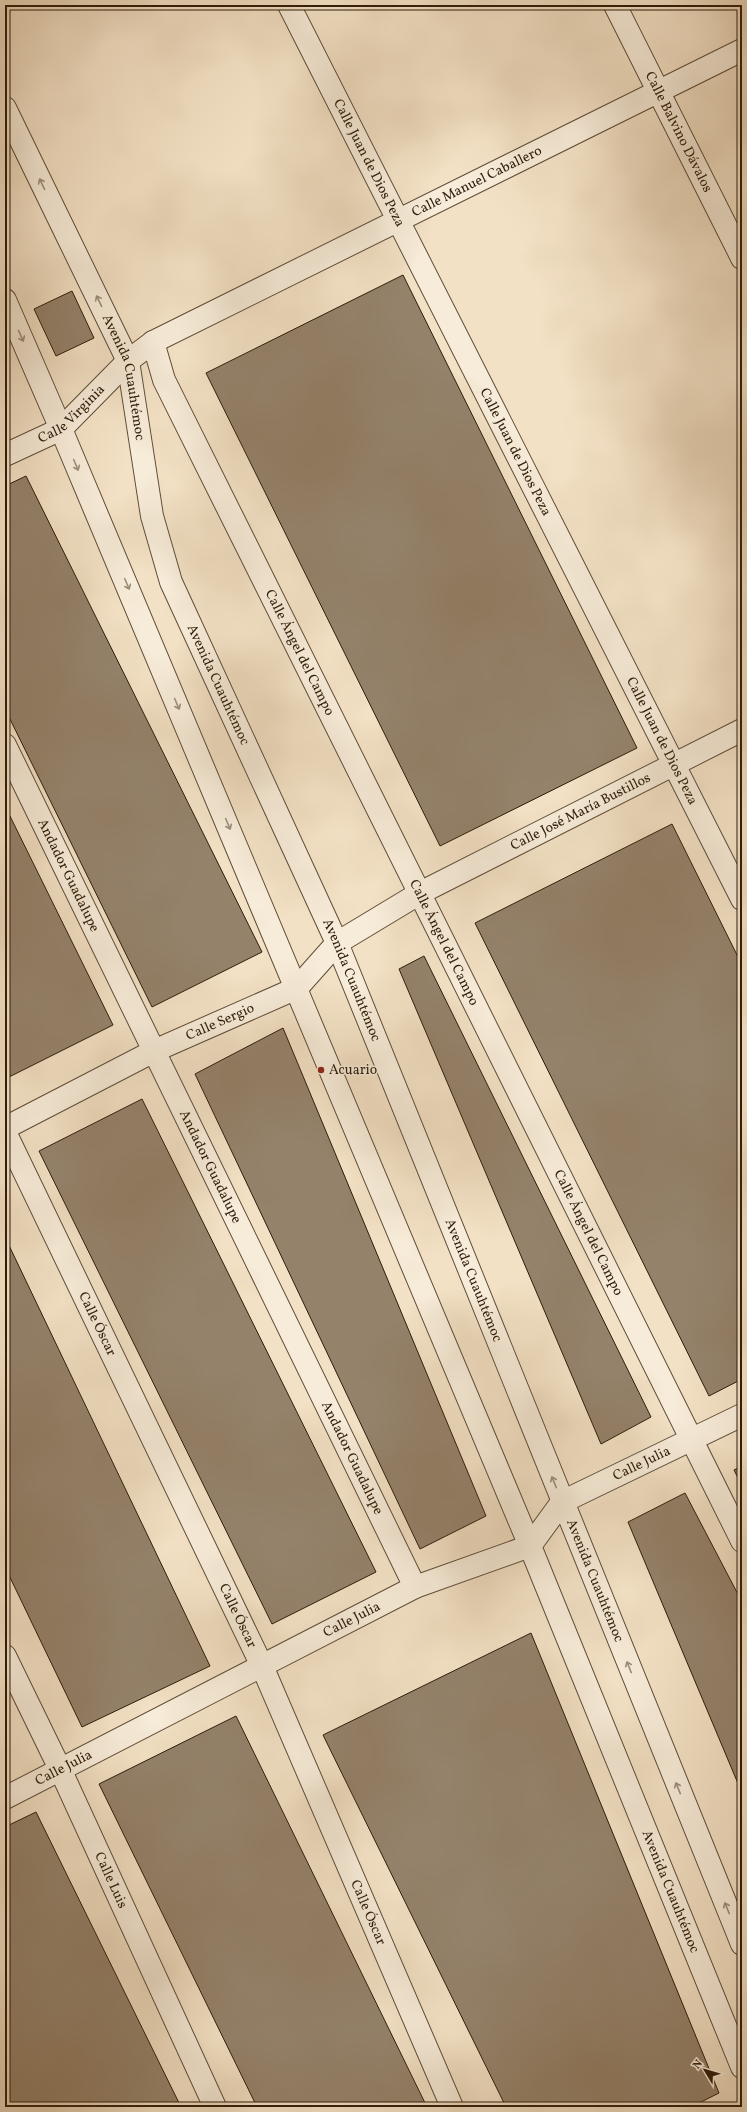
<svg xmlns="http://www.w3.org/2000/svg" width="747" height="2112" font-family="Vollkorn,serif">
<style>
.building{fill:#94826b;stroke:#2d1c0a}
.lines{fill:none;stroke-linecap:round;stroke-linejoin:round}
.minor-casing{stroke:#5e4d39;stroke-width:24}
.tertiary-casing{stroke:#5e4d39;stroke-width:24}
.minor{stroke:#f7ecd9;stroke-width:22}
.tertiary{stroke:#f7ecd9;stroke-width:22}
.oneway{stroke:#9c8e7c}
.poi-dot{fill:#8f2418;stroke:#f7ecd9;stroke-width:1.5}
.labels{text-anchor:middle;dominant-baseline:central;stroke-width:3;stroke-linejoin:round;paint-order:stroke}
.street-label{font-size:14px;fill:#2d1c0a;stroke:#f7ecd9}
.poi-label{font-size:14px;fill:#2d1c0a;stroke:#f7ecd9;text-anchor:start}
</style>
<rect width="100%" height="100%" fill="#f3e1c5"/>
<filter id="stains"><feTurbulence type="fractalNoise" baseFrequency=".005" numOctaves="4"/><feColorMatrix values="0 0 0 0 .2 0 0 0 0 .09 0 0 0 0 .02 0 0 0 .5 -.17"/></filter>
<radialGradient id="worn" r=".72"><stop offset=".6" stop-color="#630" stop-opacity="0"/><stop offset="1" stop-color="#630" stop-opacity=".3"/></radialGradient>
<path class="building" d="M403,275L637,748L440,846L206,373Z
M72,291L94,338L56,356L34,309Z
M26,476L262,952L152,1007L5,709V486Z
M5,806L113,1025L5,1079Z
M672,824L742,965V1379L709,1396L475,923Z
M424,956L651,1417L601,1444L399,969Z
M283,1028L486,1516L420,1549L195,1074Z
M142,1099L376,1572L272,1624L39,1151Z
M5,1237L210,1666L82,1727L5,1567Z
M742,1466V1486L734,1470Z
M685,1493L742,1602V1793L628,1522Z
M531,1633L719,2093L691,2107H506L323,1735Z
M236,1716L427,2107H257L99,1784Z
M36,1812L181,2107H11L5,2095V1827Z"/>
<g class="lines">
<defs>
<g id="minor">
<path id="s1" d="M289,5L742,899"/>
<path id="s2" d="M615,5L742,258"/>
<path id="s3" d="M153,342L164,380L742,1541"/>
<path id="s4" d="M5,455L61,429L128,361L153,342L742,50"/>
<path id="s5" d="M5,745L415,1587"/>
<path id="s6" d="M5,1128L154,1051L297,988L337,943L420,893L742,730"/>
<path id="s7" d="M5,1132L262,1666L452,2107"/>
<path id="s8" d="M5,1656L60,1769L215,2107"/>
<path id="s9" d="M5,1798L415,1587L530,1546L562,1502L742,1415"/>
</g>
<g id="tertiary">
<path id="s10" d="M5,108L128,361L152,516L171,582L337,943L742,1944"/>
<path id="s11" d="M5,300L61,429L530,1546L742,2067"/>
</g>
</defs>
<use href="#minor" class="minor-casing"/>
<use href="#tertiary" class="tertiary-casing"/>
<use href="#minor" class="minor"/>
<use href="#tertiary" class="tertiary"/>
</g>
<defs><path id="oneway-shaft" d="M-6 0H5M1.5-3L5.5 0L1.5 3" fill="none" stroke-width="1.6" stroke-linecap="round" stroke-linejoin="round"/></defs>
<g class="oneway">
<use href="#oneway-shaft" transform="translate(42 184) rotate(-116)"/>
<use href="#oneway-shaft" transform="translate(99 301) rotate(-116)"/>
<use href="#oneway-shaft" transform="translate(21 336) rotate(66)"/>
<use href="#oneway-shaft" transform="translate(76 465) rotate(67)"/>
<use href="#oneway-shaft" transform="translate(127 584) rotate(67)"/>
<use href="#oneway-shaft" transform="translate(177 704) rotate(67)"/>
<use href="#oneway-shaft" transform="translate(228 824) rotate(67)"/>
<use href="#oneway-shaft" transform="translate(554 1482) rotate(-112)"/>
<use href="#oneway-shaft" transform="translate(629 1667) rotate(-112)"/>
<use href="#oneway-shaft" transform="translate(678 1788) rotate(-112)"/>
<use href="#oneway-shaft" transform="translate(727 1908) rotate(-112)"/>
</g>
<circle class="poi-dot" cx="321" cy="1070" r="4"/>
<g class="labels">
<g class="street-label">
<text stroke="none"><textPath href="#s2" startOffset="142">Calle Balvino Dávalos</textPath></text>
<text stroke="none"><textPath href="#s1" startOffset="177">Calle Juan de Dios Peza</textPath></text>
<text stroke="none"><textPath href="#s4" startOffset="550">Calle Manuel Caballero</textPath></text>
<text stroke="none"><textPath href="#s10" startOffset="296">Avenida Cuauhtémoc</textPath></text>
<text stroke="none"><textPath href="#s4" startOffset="79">Calle Virginia</textPath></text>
<text stroke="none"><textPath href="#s1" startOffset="501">Calle Juan de Dios Peza</textPath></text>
<text stroke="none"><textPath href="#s3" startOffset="344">Calle Ángel del Campo</textPath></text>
<text stroke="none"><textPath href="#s10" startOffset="620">Avenida Cuauhtémoc</textPath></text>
<text stroke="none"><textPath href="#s1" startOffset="825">Calle Juan de Dios Peza</textPath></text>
<text stroke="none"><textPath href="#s6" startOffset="661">Calle José María Bustillos</textPath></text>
<text stroke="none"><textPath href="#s5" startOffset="145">Andador Guadalupe</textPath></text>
<text stroke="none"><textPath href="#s3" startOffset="668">Calle Ángel del Campo</textPath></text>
<text stroke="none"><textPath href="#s10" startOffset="944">Avenida Cuauhtémoc</textPath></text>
<text stroke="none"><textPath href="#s6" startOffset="240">Calle Sergio</textPath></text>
<text stroke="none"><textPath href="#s5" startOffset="469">Andador Guadalupe</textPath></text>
<text stroke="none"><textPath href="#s3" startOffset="992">Calle Ángel del Campo</textPath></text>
<text stroke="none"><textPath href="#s10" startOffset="1268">Avenida Cuauhtémoc</textPath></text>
<text stroke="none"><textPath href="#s7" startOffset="213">Calle Óscar</textPath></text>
<text stroke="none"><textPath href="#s5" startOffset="793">Andador Guadalupe</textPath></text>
<text stroke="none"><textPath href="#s9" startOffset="726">Calle Julia</textPath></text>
<text stroke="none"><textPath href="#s10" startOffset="1592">Avenida Cuauhtémoc</textPath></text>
<text stroke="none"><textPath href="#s7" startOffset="537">Calle Óscar</textPath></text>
<text stroke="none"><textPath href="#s9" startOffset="390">Calle Julia</textPath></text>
<text stroke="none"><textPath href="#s9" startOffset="66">Calle Julia</textPath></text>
<text stroke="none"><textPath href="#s8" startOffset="248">Calle Luis</textPath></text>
<text stroke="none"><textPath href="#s11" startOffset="1725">Avenida Cuauhtémoc</textPath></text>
<text stroke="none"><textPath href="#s7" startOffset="861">Calle Óscar</textPath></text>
</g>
<g class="poi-label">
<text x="329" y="1070">Acuario</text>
</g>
</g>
<rect width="747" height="2112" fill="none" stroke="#f3e1c5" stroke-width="20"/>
<rect x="6" y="6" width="735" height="2100" fill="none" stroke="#2d1c0a" stroke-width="2"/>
<rect x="10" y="10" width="727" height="2092" fill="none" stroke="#2d1c0a"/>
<g transform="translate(705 2070) rotate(308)" stroke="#f7ecd9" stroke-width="3" paint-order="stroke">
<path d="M0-3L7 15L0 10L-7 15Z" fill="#2d1c0a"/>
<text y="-6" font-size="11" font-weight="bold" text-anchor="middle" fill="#2d1c0a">N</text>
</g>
<rect width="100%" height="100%" filter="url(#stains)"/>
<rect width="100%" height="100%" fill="url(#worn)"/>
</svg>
